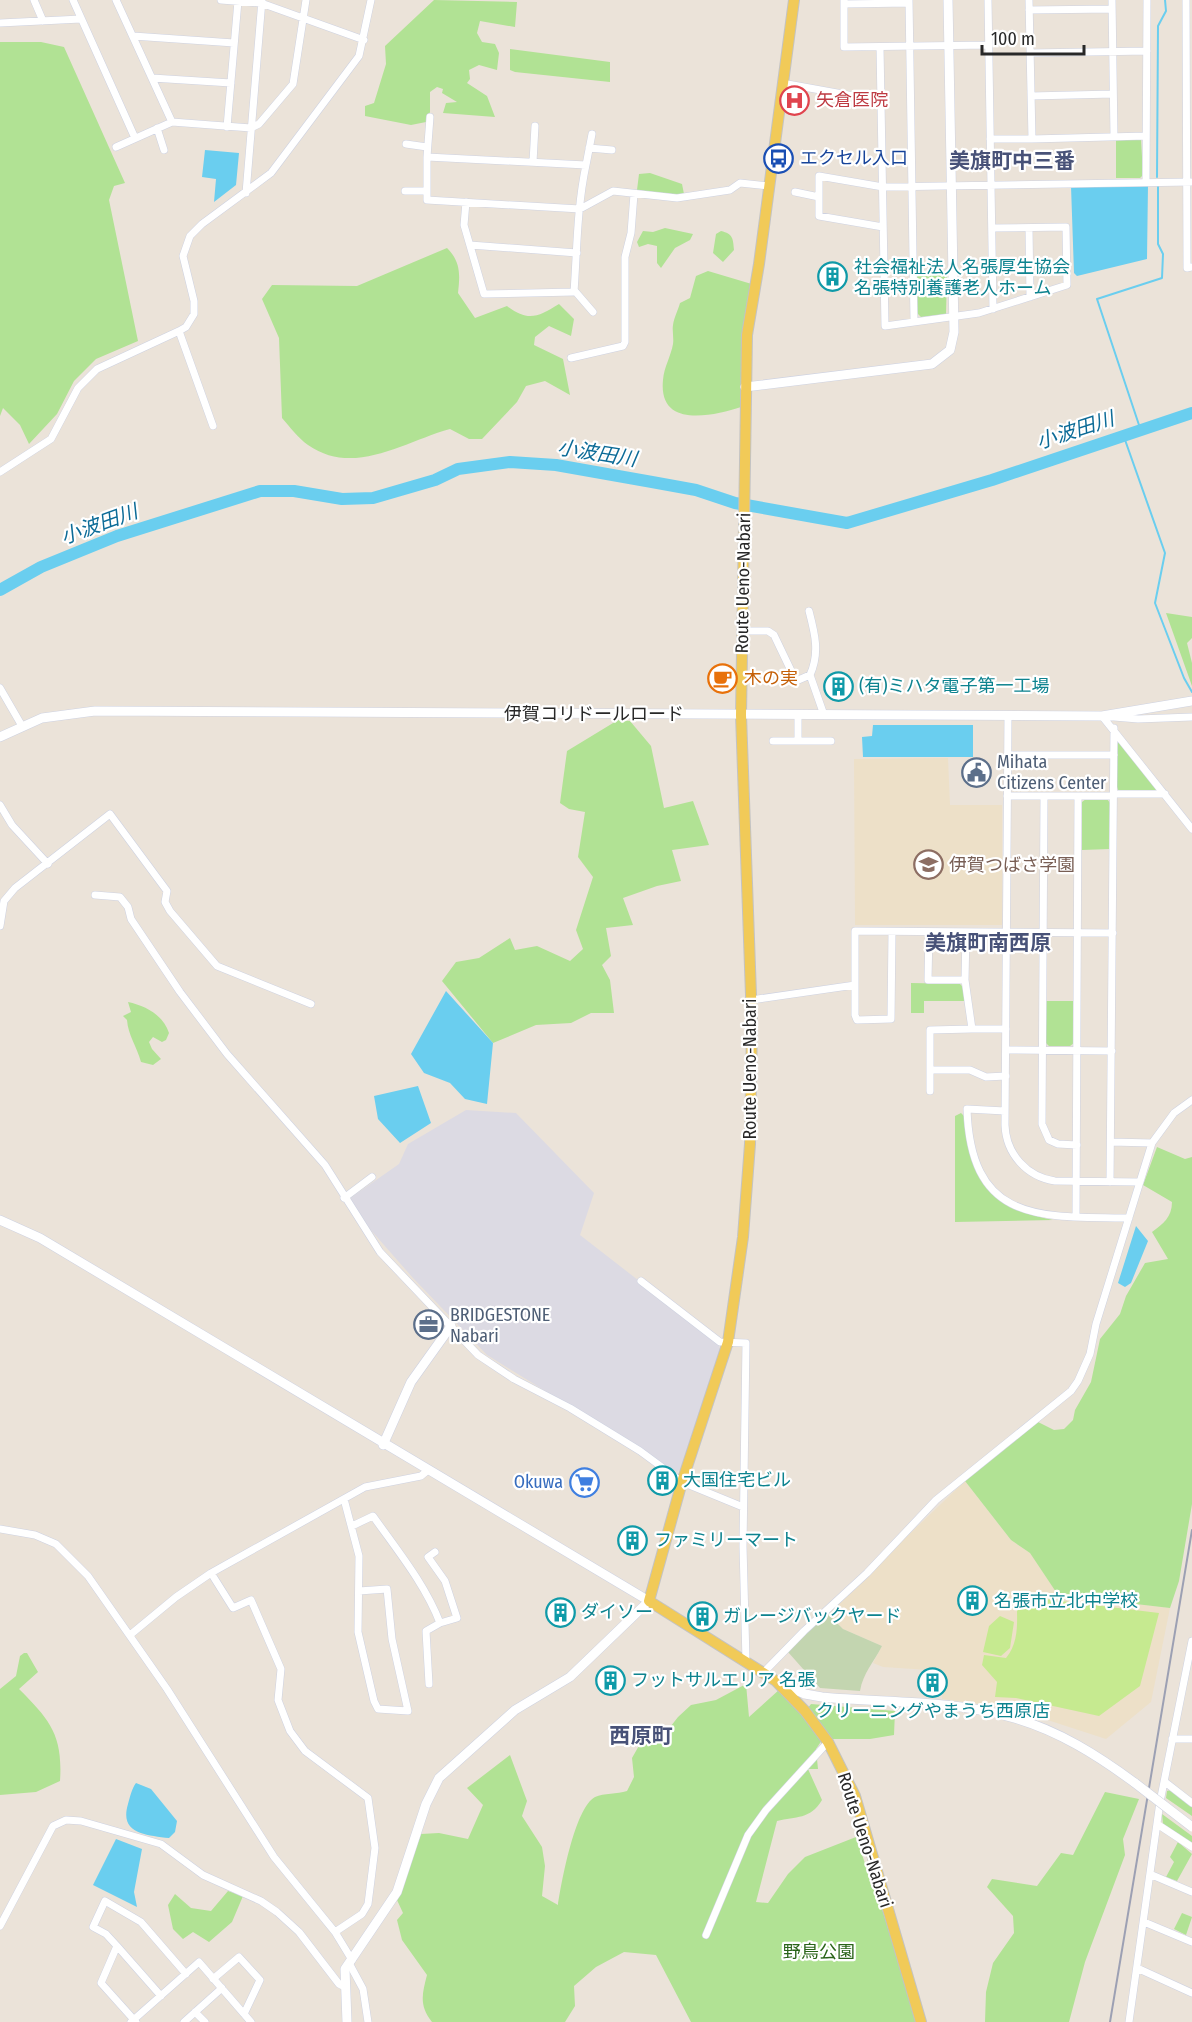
<svg xmlns="http://www.w3.org/2000/svg" width="1192" height="2022" font-family="'Fira Sans Condensed','Noto Sans JP',sans-serif">
<style>
.industrial{fill:#dcdae3}
.education{fill:#ede0c8}
.green{fill:#b1e294}
.cemetery{fill:#c3d5b0}
.pitch{fill:#c6ea90}
.water{fill:#6aceef}
.lines{fill:none;stroke-linecap:round;stroke-linejoin:round}
.stream{stroke:#6aceef;stroke-width:2}
.river{stroke:#6aceef;stroke-width:12}
.minor-casing{stroke:#ced2e1;stroke-width:8}
.tertiary-casing{stroke:#ced2e1;stroke-width:10}
.primary-casing{stroke:#c3c3c3;stroke-width:12}
.minor{stroke:#fff;stroke-width:7}
.tertiary{stroke:#fff;stroke-width:9}
.primary{stroke:#f1ca58;stroke-width:10}
.rail{stroke:#9ca0b3;stroke-width:2}
.tertiary-bridge-casing{stroke:#ced2e1;stroke-width:10;stroke-linecap:butt}
.tertiary-bridge{stroke:#fff;stroke-width:9}
.labels{text-anchor:middle;dominant-baseline:central;stroke-width:4.5;stroke-linejoin:round;paint-order:stroke}
.health-label{font-size:18px;fill:#be3a42;stroke:#fff;text-anchor:start}
.transit-label{font-size:18px;fill:#164399;stroke:#fff;text-anchor:start}
.culture-label{font-size:18px;fill:#0d838f;stroke:#fff;text-anchor:start}
.street-label{font-size:18px;fill:#282828;stroke:#fff}
.food-label{font-size:18px;fill:#c56008;stroke:#fff;text-anchor:start}
.service-label{font-size:18px;fill:#4e5e75;stroke:#fff;text-anchor:start}
.education-label{font-size:18px;fill:#785e54;stroke:#fff;text-anchor:start}
.shop-label{font-size:18px;fill:#366cbe;stroke:#fff;text-anchor:end}
.park-label{font-size:18px;fill:#2a6419;stroke:#fff}
.water-label{font-size:20px;font-style:italic;fill:#0c6b97;stroke:#fff}
.quarter-label{font-size:21px;font-weight:bold;fill:#485278;stroke:#fff}
</style>
<rect width="100%" height="100%" fill="#ebe3d9"/>
<path class="industrial" d="M466,1110L516,1113L594,1193L580,1235L719,1343L720,1351L680,1469L677,1472L487,1355L413,1278L362,1220L349,1199L399,1164L408,1144Z"/>
<path class="education" d="M948,758L950,805H1002V925H855L854,759Z
M965,1481L1011,1540L1030,1553L1058,1595L1170,1608L1151,1702L1106,1739L1014,1709L942,1699L944,1671L883,1667L873,1663L882,1646L843,1629L827,1613Z"/>
<path class="green" d="M434,0L517,2L515,27L480,21L477,33L482,42L495,44L499,53L497,70L479,65L469,70L470,79L467,83L487,96L495,117L443,113L446,103L457,102L442,93L443,89L437,87L430,92V112L426,122L411,125L365,116V106L374,103L386,64L385,46Z
M0,42H41L64,47L125,183L114,186L109,200L138,341L96,359L74,381L57,414L29,444L20,425L3,408L0,416Z
M510,49L610,62V82L515,72L510,70Z
M1141,139L1143,175L1140,178H1116V140Z
M650,173L682,184L684,194L665,196L637,190L639,174Z
M665,228L693,234L690,240L675,248L661,268L657,263V246L648,244L639,247L637,242L643,231L653,232Z
M721,231C733,234 733,238 734,250L723,262L713,253L716,234Z
M447,248C461,262 460,275 458,293L475,318L507,306C528,322 538,317 559,304L574,319L571,336L549,326L535,337L534,345L563,359L570,395L545,381L526,386L517,402L482,439H469L450,429C403,442 354,477 308,445C298,438 290,427 282,418L279,338L262,299L272,285L357,286Z
M708,271L755,285L743,347L741,407C713,416 658,429 663,380C664,367 671,356 673,344C674,338 672,331 673,325C674,318 678,310 680,303L690,298L696,276Z
M947,273L946,314L921,317L917,313V274Z
M1166,613L1192,617V638L1187,643L1192,663V686Z
M618,720L630,721L651,746L664,808L693,801L709,845L672,850L681,881L657,886L623,898L633,925L606,928L611,956L602,965L610,980L614,1013H591L571,1023L536,1025L493,1043L442,981L456,962L479,958L510,938L515,950L537,946L570,961L583,949L576,930L593,877L578,857L585,812L569,809L560,803L567,751Z
M1120,740L1158,789L1157,792H1119L1117,787V742Z
M1086,799H1107L1110,803V849L1082,850V802Z
M911,983L960,984L963,987L965,1001H924V1013H911Z
M1046,1001H1074V1043L1070,1046H1049L1046,1043Z
M128,1002C146,1006 163,1015 169,1033L166,1040L162,1042L153,1037L149,1042L152,1049L161,1059L153,1065L141,1062C137,1047 128,1035 127,1020L123,1016L131,1012Z
M961,1113L964,1116C967,1175 994,1209 1053,1220L955,1222V1116Z
M1157,1147L1185,1159L1192,1157V1504L1179,1581L1170,1608L1058,1595L1030,1553L1011,1540L965,1481L1038,1422L1054,1430L1064,1429L1073,1420L1075,1410L1091,1382L1100,1339L1120,1314L1126,1296L1145,1263L1168,1259L1152,1232C1163,1224 1172,1217 1172,1202L1143,1185Z
M24,1653H27L38,1672L19,1689C50,1720 63,1735 60,1781L36,1792L0,1795V1689L16,1676L20,1656Z
M746,1684L749,1717L780,1689L817,1730L822,1740L816,1749L818,1769H808L822,1800C810,1820 796,1816 777,1821L756,1902L768,1903L788,1874L805,1857L856,1837L874,1890L878,1896L917,2022H691L656,1955L624,1952L596,1967L574,1986L575,2006L565,2022H432C419,2006 422,1994 427,1975L402,1940L397,1920L403,1913L397,1900L421,1834L439,1833L468,1839L483,1805L467,1788L510,1755L527,1801L522,1816L542,1847L545,1866L542,1896L558,1905C561,1884 575,1807 595,1797C604,1793 617,1794 627,1791L634,1777L632,1758L649,1728L667,1731L678,1717L691,1705L716,1700Z
M811,1704L895,1711L894,1735L870,1739H832L808,1708Z
M1171,1790L1192,1807V1816L1166,1798L1167,1791Z
M1105,1792L1139,1799L1123,1839L1125,1855L1085,1962L1069,2022H985L986,1992L993,1963L1014,1933L1013,1916L987,1887L992,1879L1037,1886L1061,1853L1073,1855Z
M1162,1814L1192,1836V1843L1163,1824Z
M1178,1842L1192,1854L1177,1881L1166,1877L1174,1862L1170,1857Z
M228,1891L243,1896L232,1922L209,1942L193,1932L183,1939L173,1929L168,1905L175,1894L191,1908L211,1911Z
M1182,1913L1192,1917L1186,1935L1174,1929Z"/>
<path class="cemetery" d="M827,1613L843,1629L882,1646C874,1662 863,1673 860,1691L820,1688L788,1652Z"/>
<path class="pitch" d="M1028,1597L1159,1613L1140,1686L1099,1716L1016,1698L995,1697L997,1682L982,1665L984,1655L1006,1658C1019,1642 1017,1624 1017,1605Z
M1000,1616L1014,1622L1010,1648L1001,1656L983,1652L989,1626Z"/>
<path class="water" d="M205,150L239,153L236,185L214,202L216,179L202,177Z
M1148,185L1147,259L1077,276L1074,273L1071,186Z
M873,725H973V757H863L862,737L872,736Z
M446,991L493,1043L487,1104L465,1099L450,1083L424,1073L411,1054Z
M418,1086L431,1123L400,1143L378,1119L374,1096Z
M1136,1226L1148,1241L1131,1283L1125,1287L1118,1283Z
M136,1783L151,1789L177,1821L175,1832L169,1838C146,1835 119,1834 128,1804C130,1797 132,1788 136,1783Z
M116,1839L142,1849L134,1892L137,1907L93,1885Z"/>
<g class="lines">
<path class="stream" d="M1157,177L1158,26L1166,11L1165,0
M1141,431L1097,299L1162,278L1163,254L1158,244V187
M1124,437L1165,553L1155,603L1184,678L1192,692"/>
<path class="river" d="M0,590L41,567L117,536L260,491H294L342,499L373,498L435,480L458,469L510,462L556,465L652,482L696,490L735,503L847,523L992,480L1192,413"/>
<defs>
<path id="minor" d="M34,0L43,21
M73,0L135,138
M116,0L172,122L251,128L259,124L293,84L306,0
M221,0L261,3L364,40
M844,0V47L989,45
M909,0L914,321
M988,0L993,309
M1029,0L1032,139L1146,136
M1112,0L1114,137
M1186,0L1187,268L1192,267
M844,4L909,3
M1029,10L1112,9
M0,23L81,19
M133,36L234,43
M880,47L885,326L979,313L1067,285L1066,227L992,228
M1030,53L1147,51
M152,78L231,83
M782,83L881,101
M1031,96L1113,94
M227,127L238,1
M157,128L164,150
M990,139H1032
M406,144L427,147
M116,147L172,122
M589,148L612,150
M427,157L430,117
M533,162L535,126
M586,165L592,134
M1146,182L1147,0
M405,191H427
M795,192L819,197
M246,193L262,0
M466,202L464,225L484,294L574,292C577,250 577,207 586,165L427,157V200L580,209L613,191L677,198L730,190L740,183L769,186
M883,227L819,216V176L883,187L1192,182
M1029,228L1030,297
M470,245L577,253
M574,290L593,312
M179,331L186,327L194,314V301L183,256L190,236L202,224L271,173L359,56L371,0
M571,358L623,346L625,342V257L631,233L634,194
M0,472L51,439L78,388L97,369L179,331L213,426
M809,611C815,634 820,653 810,675
M742,631H768L774,635L796,681L810,675L824,715
M0,688L22,726
M798,715V741
M1008,715L1005,1125C1006,1154 1027,1177 1055,1181L1139,1182
M1192,717L1138,719L1102,716L1192,829
M773,741H831
M1008,755H1114
M1113,794H1165
M1007,796H1113
M1044,796L1042,1124L1049,1140L1058,1144L1077,1145
M0,805L12,825L48,864
M95,895L120,897L128,907L131,919L180,992L227,1054L325,1165L380,1252L478,1355L514,1379L570,1408L640,1451L682,1482L743,1507
M0,926L4,901L15,888L110,814L167,891L165,902L170,911L217,966L311,1004
M892,932L891,1019L857,1020L855,1015V931L1113,933
M929,932L928,980H965
M966,933L965,980L972,1029H1006
M751,1000L855,985
M1006,1050L1112,1051
M930,1070H970L986,1077L1006,1076
M930,1091V1030L972,1029
M1005,1111L967,1109C971,1223 1039,1217 1129,1218
M1111,1142L1152,1143
M1110,1182L1114,728
M344,1198L372,1177
M1076,1217L1078,796
M641,1281L720,1342L746,1343L743,1546L746,1661
M344,1499L359,1556L358,1632L374,1701L378,1709L408,1711L392,1639L387,1589L359,1591
M352,1526L373,1516C397,1550 425,1584 440,1623L457,1618L445,1581L428,1557L435,1552
M0,1529L35,1535L56,1544L88,1576L167,1689L274,1857L335,1932L352,1960
M211,1573L233,1608L251,1600L281,1669L278,1700L290,1731L305,1751L368,1798L375,1848L368,1904L362,1914L335,1932
M130,1635L176,1597L211,1573L365,1487L421,1476L427,1471
M764,1672L804,1631L867,1573L936,1500L1071,1391L1078,1381L1090,1354L1096,1324L1152,1143L1174,1113L1192,1100
M429,1684L426,1631L440,1623
M1172,1739H1192
M1165,1782L1192,1803
M1157,1824L1192,1847
M1152,1875L1192,1892
M1144,1922L1192,1942
M0,1926L53,1826L66,1820L81,1821L161,1844L203,1875L261,1901L277,1912L299,1932L339,1984L345,1987
M706,1935L748,1835L766,1810L828,1742
M117,1946L161,1996
M349,1963L363,1989L368,2022
M1137,1968L1192,1993
M213,1979L239,1957L260,1980L244,2014
M195,2012L205,2022
M131,2022L199,1962L251,2022
M136,2022L101,1983L117,1946L106,1934L93,1927L105,1901L141,1922L186,1974
M184,2022L222,1988
M1129,2022L1160,1802L1192,1641"/>
<path id="tertiary" d="M745,387L932,364L950,350L954,332L948,0
M0,737L42,718L95,711L1102,716L1192,701
M0,1220L40,1238L649,1601L570,1677L515,1710L439,1778L426,1804L397,1892L345,1969L347,2022
M383,1445L411,1382L451,1326
M781,1684L805,1694L822,1697C884,1703 955,1700 1014,1718C1059,1731 1097,1755 1135,1783"/>
<path id="primary" d="M794,0L759,264L747,335L741,715L752,1023L750,1144L743,1237L728,1342L682,1482L649,1601L776,1681L805,1711L828,1742L855,1796L921,2022"/>
</defs>
<use href="#minor" class="minor-casing"/>
<use href="#tertiary" class="tertiary-casing"/>
<use href="#primary" class="primary-casing"/>
<use href="#minor" class="minor"/>
<use href="#tertiary" class="tertiary"/>
<use href="#primary" class="primary"/>
<path class="rail" d="M1110,2022L1192,1530"/>
<defs>
<path id="tertiary-bridge" d="M1135,1783L1192,1827"/>
</defs>
<use href="#tertiary-bridge" class="tertiary-bridge-casing"/>
<use href="#tertiary-bridge" class="tertiary-bridge"/>
</g>
<defs>
<symbol id="hospital-ring" viewBox="-11 -11 22 22"><circle r="9.5" fill="#fff" stroke="#e0444e" stroke-width="1.5"/><path d="M-5-5h3v3.5h4V-5h3V5h-3V1.5h-4V5h-3Z" fill="#e0444e"/></symbol>
<symbol id="bus-ring" viewBox="-11 -11 22 22"><circle r="9.5" fill="#fff" stroke="#1a4fb4" stroke-width="1.5"/><path d="M-5-6H5V4H4V6H2V4H-2V6H-4V4H-5ZM-3.5-4V0h7V-4ZM-3.5 1.2v1.5H-2V1.2ZM2 1.2v1.5H3.5V1.2Z" fill="#1a4fb4"/></symbol>
<symbol id="building-ring" viewBox="-11 -11 22 22"><circle r="9.5" fill="#fff" stroke="#0f9aa8" stroke-width="1.5"/><path d="M-4-6H4V6H1V3H-1V6H-4ZM-2.5-4.3h1.7v1.8h-1.7ZM.8-4.3h1.7v1.8H.8ZM-2.5-1h1.7V.8h-1.7ZM.8-1h1.7V.8H.8Z" fill="#0f9aa8"/></symbol>
<symbol id="cafe-ring" viewBox="-11 -11 22 22"><circle r="9.5" fill="#fff" stroke="#e8710a" stroke-width="1.5"/><path d="M-5.5-4.5H6V0H3Q3 3.5 0 3.5H-2.5Q-5.5 3.5-5.5 0ZM3-3.2v2h1.7v-2ZM-6 4.5H4V6H-6Z" fill="#e8710a"/></symbol>
<symbol id="civic-ring" viewBox="-11 -11 22 22"><circle r="9.5" fill="#fff" stroke="#5c6f8a" stroke-width="1.5"/><path d="M-.6-6.5H3V-4.5H.6V-3L4-1V1h2V6H-6V1h2V-1L-.6-3ZM-1.2 2.5V6h2.4V2.5Z" fill="#5c6f8a"/></symbol>
<symbol id="school-ring" viewBox="-11 -11 22 22"><circle r="9.5" fill="#fff" stroke="#8d6e63" stroke-width="1.5"/><path d="M0-5L7-2L0 1L-7-2ZM-4 1L0 2.5L4 1V4Q0 6-4 4Z" fill="#8d6e63"/></symbol>
<symbol id="office-ring" viewBox="-11 -11 22 22"><circle r="9.5" fill="#fff" stroke="#5c6f8a" stroke-width="1.5"/><path d="M-6-3h4V-5.5h4V-3h4V5H-6ZM-1-4.5V-3h2v-1.5ZM-6 0V1H6V0Z" fill="#5c6f8a"/></symbol>
<symbol id="supermarket-ring" viewBox="-11 -11 22 22"><circle r="9.5" fill="#fff" stroke="#3f7fe0" stroke-width="1.5"/><path d="M-6-5.5h2.5l.6 2H6L4.5 2H-2.5L-4.4-4H-6ZM-1.5 3.2a1.3 1.3 0 1 0 .1 0ZM3 3.2a1.3 1.3 0 1 0 .1 0Z" fill="#3f7fe0"/></symbol>
</defs>
<g fill-rule="evenodd">
<use href="#hospital-ring" x="778" y="84" width="33" height="33"/>
<use href="#bus-ring" x="762" y="142" width="33" height="33"/>
<use href="#building-ring" x="816" y="260" width="33" height="33"/>
<use href="#cafe-ring" x="706" y="662" width="33" height="33"/>
<use href="#building-ring" x="822" y="670" width="33" height="33"/>
<use href="#civic-ring" x="960" y="756" width="33" height="33"/>
<use href="#school-ring" x="912" y="848" width="33" height="33"/>
<use href="#office-ring" x="412" y="1308" width="33" height="33"/>
<use href="#building-ring" x="646" y="1464" width="33" height="33"/>
<use href="#supermarket-ring" x="568" y="1466" width="33" height="33"/>
<use href="#building-ring" x="616" y="1524" width="33" height="33"/>
<use href="#building-ring" x="956" y="1584" width="33" height="33"/>
<use href="#building-ring" x="544" y="1596" width="33" height="33"/>
<use href="#building-ring" x="686" y="1600" width="33" height="33"/>
<use href="#building-ring" x="594" y="1664" width="33" height="33"/>
<use href="#building-ring" x="916" y="1666" width="33" height="33"/>
</g>
<g class="labels">
<g class="health-label">
<text x="816" y="100">矢倉医院</text>
</g>
<g class="transit-label">
<text x="800" y="158">エクセル入口</text>
</g>
<g class="culture-label">
<text x="854" y="267">社会福祉法人名張厚生協会<tspan x="854" dy="21">名張特別養護老人ホーム</tspan></text>
<text x="859" y="686">(有)ミハタ電子第一工場</text>
<text x="683" y="1480">大国住宅ビル</text>
<text x="654" y="1540">ファミリーマート</text>
<text x="994" y="1601">名張市立北中学校</text>
<text x="581" y="1612">ダイソー</text>
<text x="723" y="1616">ガレージバックヤード</text>
<text x="631" y="1680">フットサルエリア 名張</text>
<text x="933" y="1711" text-anchor="middle">クリーニングやまうち西原店</text>
</g>
<g class="street-label">
<text transform="translate(743 583) rotate(-89)">Route Ueno-Nabari</text>
<text x="594" y="714">伊賀コリドールロード</text>
<text transform="translate(750 1069) rotate(-90)">Route Ueno-Nabari</text>
<text transform="translate(865 1840) rotate(72)">Route Ueno-Nabari</text>
</g>
<g class="food-label">
<text x="744" y="678">木の実</text>
</g>
<g class="service-label">
<text x="997" y="762">Mihata<tspan x="997" dy="21">Citizens Center</tspan></text>
<text x="450" y="1315">BRIDGESTONE<tspan x="450" dy="21">Nabari</tspan></text>
</g>
<g class="education-label">
<text x="949" y="865">伊賀つばさ学園</text>
</g>
<g class="shop-label">
<text x="563" y="1482">Okuwa</text>
</g>
<g class="park-label">
<text x="819" y="1952">野鳥公園</text>
</g>
<g class="water-label">
<text transform="translate(1075 430) rotate(-18)">小波田川</text>
<text transform="translate(597 453) rotate(9)">小波田川</text>
<text transform="translate(99 524) rotate(-20)">小波田川</text>
</g>
<g class="quarter-label">
<text x="1012" y="161">美旗町中三番</text>
<text x="988" y="943">美旗町南西原</text>
<text x="641" y="1736">西原町</text>
</g>
</g>
<path d="M982 45v9h102v-9" fill="none" stroke="#282828" stroke-width="3"/>
<text x="991" y="45" font-size="18" fill="#282828" stroke="#ffffff" stroke-width="4.5" paint-order="stroke">100 m</text>
</svg>
